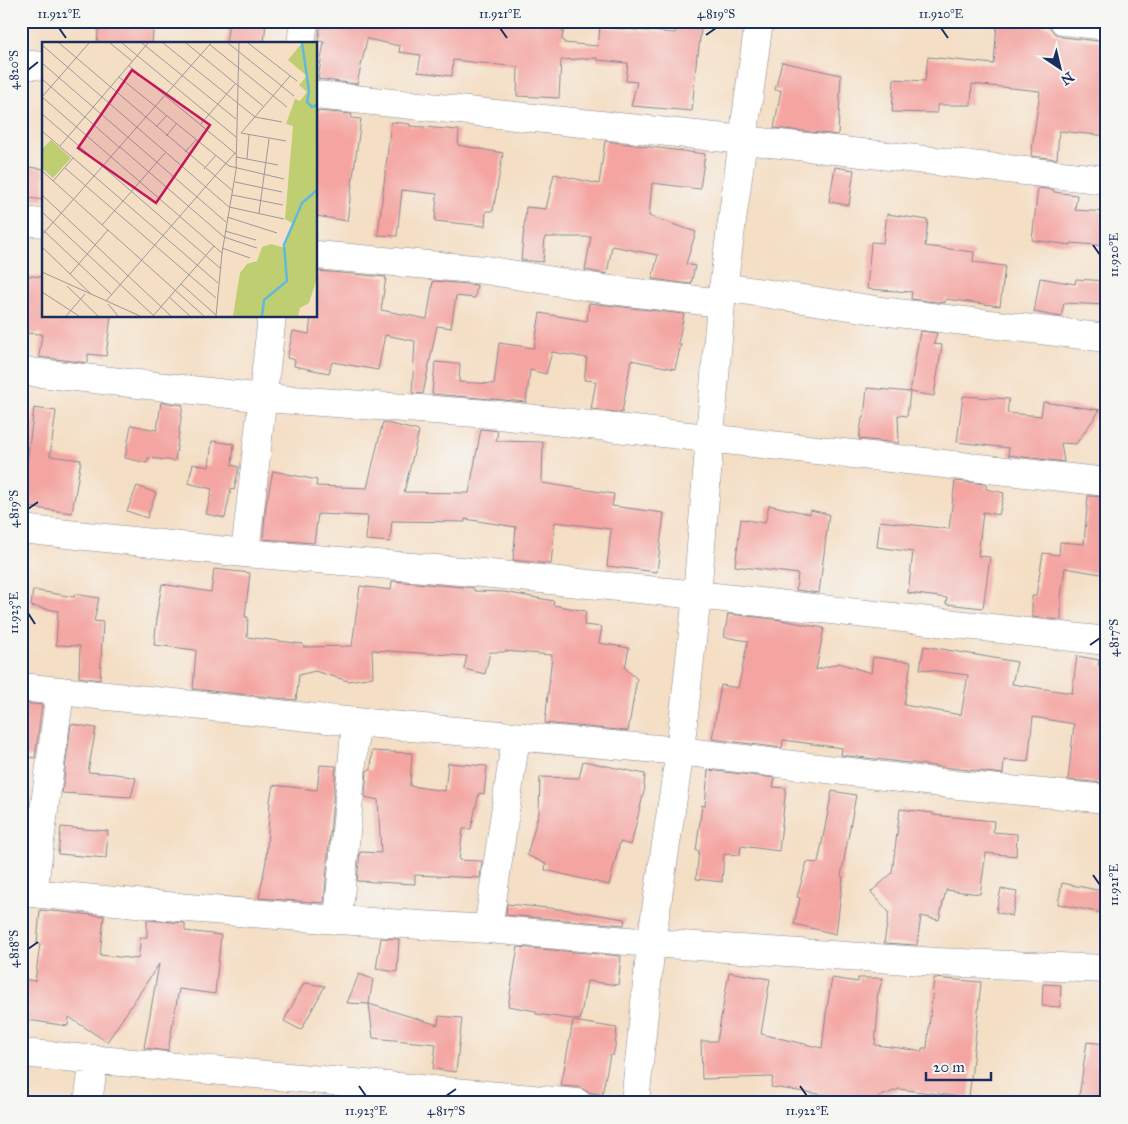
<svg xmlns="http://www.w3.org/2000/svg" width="1128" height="1124" font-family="'IM FELL Great Primer',serif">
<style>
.building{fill:#f4a5a1}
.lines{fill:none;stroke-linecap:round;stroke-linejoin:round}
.minor-casing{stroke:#888691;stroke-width:29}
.minor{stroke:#fff;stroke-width:28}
.ticks{fill:none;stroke:#1b2f5e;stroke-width:2}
.inset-river{fill:none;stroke:#61b9de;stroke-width:2.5}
.inset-road{fill:none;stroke:#9d989b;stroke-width:1}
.view{fill:#c2185b;fill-opacity:0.15;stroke:#c2185b;stroke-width:2.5}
.inset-edge{fill:none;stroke:#1b2f5e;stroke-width:2.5}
.neatline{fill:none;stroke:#1b2f5e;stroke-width:2}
.ticks-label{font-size:12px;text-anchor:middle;fill:#1b2f5e}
</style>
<rect width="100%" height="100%" fill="#f6f6f2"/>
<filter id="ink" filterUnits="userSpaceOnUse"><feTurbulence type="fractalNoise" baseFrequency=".02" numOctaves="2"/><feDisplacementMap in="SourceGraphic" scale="10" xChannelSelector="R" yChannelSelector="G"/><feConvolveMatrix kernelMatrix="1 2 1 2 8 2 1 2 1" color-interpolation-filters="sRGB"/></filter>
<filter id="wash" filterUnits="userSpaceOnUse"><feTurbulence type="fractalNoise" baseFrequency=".0096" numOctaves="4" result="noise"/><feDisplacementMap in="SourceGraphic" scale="20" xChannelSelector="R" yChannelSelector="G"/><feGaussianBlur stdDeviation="1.12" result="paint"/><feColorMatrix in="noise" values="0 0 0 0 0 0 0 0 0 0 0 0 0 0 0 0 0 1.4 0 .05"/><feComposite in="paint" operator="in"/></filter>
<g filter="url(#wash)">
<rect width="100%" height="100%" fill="#f4dec4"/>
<g id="blocks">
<path class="building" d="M99,21H154L152,44H97Z
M229,21H266L264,44H226Z
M321,21H565L562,40L564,41V43L598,46L600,27L675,33L676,25L701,29L698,55L697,54L692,111L631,106L637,82L626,81L628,63L597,60V58L561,60L559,98L517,96L518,67L453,60L452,76L418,72L421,55L399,52L400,46L367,39L357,84L318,79L324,42L318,41Z
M997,23L1040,25L1050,27L1054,33L1062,37L1107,42V136L1059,131L1057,159L1031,156L1040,91L972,84L971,105H937V113L892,112L894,79L925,81L928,57L994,64Z
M782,62L841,75L838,135L774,128L781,90H775Z
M316,111L352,114L351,118L361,119L347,221L316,216Z
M392,122L410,124V126L459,130L458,145L503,153L493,211H486L485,226L435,221L437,194L402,190L397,236L378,235L391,123Z
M605,141L705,154L700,189L652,183L649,216L696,232L686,264L695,266L691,284L652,279L658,255L612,246L607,274L585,270L591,237H545L543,262L521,260L526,207L546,209L554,174L599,184Z
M21,166L44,169V200L21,197Z
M835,167L854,170L849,205L829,202Z
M1038,188L1054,190V192L1077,195L1075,210L1107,212V246L1071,243V245L1032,240Z
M887,214L928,220L925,246L974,252L973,262L1005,266L1000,306L945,299V303L911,299L912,292L867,289L871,242L883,243Z
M318,271L386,277L381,310L427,319L433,281L477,285L475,298L456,296L451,328L437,326L423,394L412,393L415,341L385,335L378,370L332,362L329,373L294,366L295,360L287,358L293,331L309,334L311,316H316V285Z
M21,275L44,277V316H111L106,356L88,354V363L39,357L42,334L21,333Z
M1040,278L1075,284L1076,279L1107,281V305L1064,303L1061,317L1034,312Z
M589,303L684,314L678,344H681L675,369L631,360L622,413L591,409L596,381L584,380L587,358L552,352L546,374L530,370L526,402L432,394L435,362L460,364L459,382L494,384L499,343L534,348L540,313L587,321Z
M920,331L937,333L934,344L942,345L934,396L910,392Z
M867,388L910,392L907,416L898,415L899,443L859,439L862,418H864Z
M963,396L1009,399L1007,413L1041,416L1043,402L1100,410L1076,444L1061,443L1064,462L1008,455L1009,448L957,442Z
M161,402L183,405L175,461L148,458L147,463L125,458L131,425L157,430Z
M34,408L56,411L50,456L81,460L72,513L21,506V470H26Z
M383,422L419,431L404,492L469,493L481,429L498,431L496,441L543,442L542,483L614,494L612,506L664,513L657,572L607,566L611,529L555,522L551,564L513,560L516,527L465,519V522L392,521L390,542L366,540L368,516L318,514L314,543L263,539L266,505L273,471L317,480L316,486L367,488Z
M212,441L234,444L232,465L239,467L234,490L231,489L225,518L206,514L212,489L188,483L193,464L209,467Z
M955,481L986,484V489L1004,493L999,515L983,512L978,556L990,557L983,608L946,604L947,598L908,593L913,552L877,547L880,521L949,529Z
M137,486L156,493L147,518L127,511Z
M1088,496L1107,497V575L1065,568L1061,597V620L1032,617V596H1036L1043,553L1059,555L1060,542L1084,544Z
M769,505L810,514V510L829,514L819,593L796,590L798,574L735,566L741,519L765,523Z
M214,569L250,573L245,617H248L247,637L303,644V647L352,646L360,586L391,590L392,581L474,588V591L504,592L554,601L553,605L586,611L584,625L602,627L599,643L629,648L625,668L637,679L628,731L545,723L552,655L504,651V652H490L485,674L464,669L467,656L372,650L373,677L348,681L315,671L299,675L296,700L193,689L196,650L154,645L157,619H156L162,584L211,592Z
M33,590L74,597L75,594L99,598L94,621L103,622L100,680L79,677L80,646L56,645L58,611L31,606Z
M728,614L775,619L824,628L816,670L839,663L871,673L873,657L911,662L904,705L961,715L968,675L920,669L924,646L1017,662L1012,684L1072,693L1077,656L1099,660L1098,665L1107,666V783L1068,780L1074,724L1033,717L1028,762L1004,760L1003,774L841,755L842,748L783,740L782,748L712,739L721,685L738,688L748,641L724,637Z
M21,703L42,705L35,758L21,756Z
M71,724L96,728L88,772L116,774L136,778L131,797L62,793Z
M372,751L412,753L410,786L445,791L448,763L487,766L484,794L479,793L471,829H463L459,860L482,861L480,878L415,875V884L357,881L360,852L381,853L378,800L365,797L367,770H371Z
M583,761L645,774L644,786L645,787L631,845L620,842L609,885L545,870L546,864L527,855L539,812L540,777L579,778Z
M320,765L336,766L324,903L259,898L266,861L270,801L273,785L317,790Z
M708,770L775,778L773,787L786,788L779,851L741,846L740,855L724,854L722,882L696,879L699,851H696L702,805L705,806Z
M832,791L856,795L841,876L843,877L836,934L794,924L800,898L797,897L807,862L818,863Z
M900,809L933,813V815L994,821L993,832L1017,834L1016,856L986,853L980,894L946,890L939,920L921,916L917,945L884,943L889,912L871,892L892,873Z
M61,827L108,831L106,858L58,854Z
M1062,883L1107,892V914L1058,904Z
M1001,889L1017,892L1012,916L996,912Z
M507,904L569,910L625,919L624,925L506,915Z
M40,910L104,916L100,955L138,959L141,937H147V920L185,923V931L221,935L215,994L179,989L168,1051L144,1048L159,964L107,1042L69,1017L68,1026L21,1019V979L35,981L40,944H37Z
M381,938L399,939L397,972L376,969Z
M518,947L621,956L618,985L587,981L580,1020L536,1014V1011L508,1006Z
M729,972L770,979L761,1034L822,1048L826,1014L832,978L858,982V978H883L877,997L878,1010L875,1045L922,1051V1048H927L934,978L981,982L969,1098L899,1089L864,1103H845L846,1098L771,1087L773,1077L702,1079L701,1041H717Z
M359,974L373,979L369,1004L347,1003Z
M304,983L325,986L301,1030L284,1021Z
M1043,984L1061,985L1060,1007L1042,1006Z
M369,1004L438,1025L439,1016L462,1018L456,1072L433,1069L436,1044L373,1038Z
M573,1021L617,1028L615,1047L613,1056L610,1055L602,1095L588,1092L578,1087L561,1086Z
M1087,1042L1107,1044V1103H1078Z"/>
</g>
</g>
<g filter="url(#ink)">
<use href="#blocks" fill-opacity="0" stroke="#888691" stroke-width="1"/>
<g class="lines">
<defs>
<path id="minor" d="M1064,21L1107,26
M301,44L304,21
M21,64L44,66
M316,95L744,140L1107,180
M21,221L44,223
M316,255L485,270L603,289L721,303
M723,287L889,312L1107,338
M21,371L264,398L490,414L1107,482
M21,529L245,553L472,572L697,595L1107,641
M245,553L272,316
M21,687L356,722L680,751L958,785L1107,799
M21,892L188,908L338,920L488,929L651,943L937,962L1107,969
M33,893L60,692
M338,920L356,722
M488,929L516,737
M21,1053L577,1103
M88,1103L94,1059
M635,1103L651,943L680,751L697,595L721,303L759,21"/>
</defs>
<use href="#minor" class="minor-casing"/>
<use href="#minor" class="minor"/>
</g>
</g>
<path class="ticks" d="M59,28L66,38M500,28L507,38M941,28L948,38M706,35L716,28M28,70L38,62M1093,245L1100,255M28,509L38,502M28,613L35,624M1090,645L1100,638M1093,875L1100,885M28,949L38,942M359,1086L366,1096M800,1086L807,1096M446,1096L456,1089"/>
<g transform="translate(42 42)">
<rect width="275" height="275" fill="#f4dec4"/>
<path d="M260,1H275V236L267,261L258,266L256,274H191L198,231L205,222L215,219L220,205L229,202L243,206L250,181L243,177L251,84L244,82L253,57L258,59L265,50L257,43L265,34L246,18ZM9,98L29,116L11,136L0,126V107Z" fill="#bece70"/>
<path class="inset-river" d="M260,1L267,49L265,60L270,65L275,63M220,274L222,258L245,239L242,203L260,161L275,148"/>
<path class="inset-road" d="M17,1L191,149M47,1L0,55L180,211M68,1L90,19M80,1L194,95M100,1L194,77M121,1L213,75M144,1L221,64M186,1L252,54M206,1L255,39M167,2L245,65M0,3L187,165L242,177M0,21L184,180M86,23L194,112M77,35L187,124L242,137M0,37L78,106M0,72L178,226M213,75L240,80M158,83L194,41M114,85L125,73M0,89L176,241M199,91L248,34M199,91L244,99M124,94L135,81M18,104L106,1M78,105L182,195L215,206M143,110L155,97M194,115L236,123M205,117L207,93M23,126L174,256M162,127L174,113M0,129L162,274M11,139L31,116M193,140L240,150M0,153L129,274M190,153L241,163M0,170L111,273M217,171L227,97M185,175L235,191M60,183L123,111M0,187L70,253M183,189L214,198M0,193L169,1M0,205L49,252M180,206L208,216M0,230L98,274M28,232L66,188M139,242L174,273M25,244L56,274M0,250L37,274M127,255L148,274M64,259L193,111M66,262L76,274M24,274L43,252M111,274L172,204M174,274L180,211L194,128L197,1"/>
<path class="view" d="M90,28L168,83L114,161L36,106Z"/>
<rect width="275" height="275" class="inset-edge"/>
</g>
<rect width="1128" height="1124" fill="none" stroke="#f6f6f2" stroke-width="55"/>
<g transform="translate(1060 68) rotate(145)" stroke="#f6f6f2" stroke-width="4" paint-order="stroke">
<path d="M0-4L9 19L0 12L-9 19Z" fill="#1b2f5e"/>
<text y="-8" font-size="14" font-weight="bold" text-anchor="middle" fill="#1b2f5e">N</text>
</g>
<path d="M926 1072v8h65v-8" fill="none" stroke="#1b2f5e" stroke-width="2.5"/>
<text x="933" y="1072" font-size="15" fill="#1b2f5e" stroke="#f6f6f2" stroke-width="4" paint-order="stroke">20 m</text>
<rect x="28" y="28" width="1072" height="1068" class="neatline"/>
<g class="ticks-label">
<text x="59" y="18">11.922°E</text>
<text x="500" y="18">11.921°E</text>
<text x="716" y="18">4.819°S</text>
<text x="941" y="18">11.920°E</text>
<text transform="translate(14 70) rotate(-90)" y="4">4.820°S</text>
<text transform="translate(1114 255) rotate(-90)" y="4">11.920°E</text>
<text transform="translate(14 509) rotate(-90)" y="4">4.819°S</text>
<text transform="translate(14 613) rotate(-90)" y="4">11.923°E</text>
<text transform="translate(1114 638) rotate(-90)" y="4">4.817°S</text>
<text transform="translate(1114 885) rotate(-90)" y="4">11.921°E</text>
<text transform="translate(14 949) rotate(-90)" y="4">4.818°S</text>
<text x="366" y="1115">11.923°E</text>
<text x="446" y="1115">4.817°S</text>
<text x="807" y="1115">11.922°E</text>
</g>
</svg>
